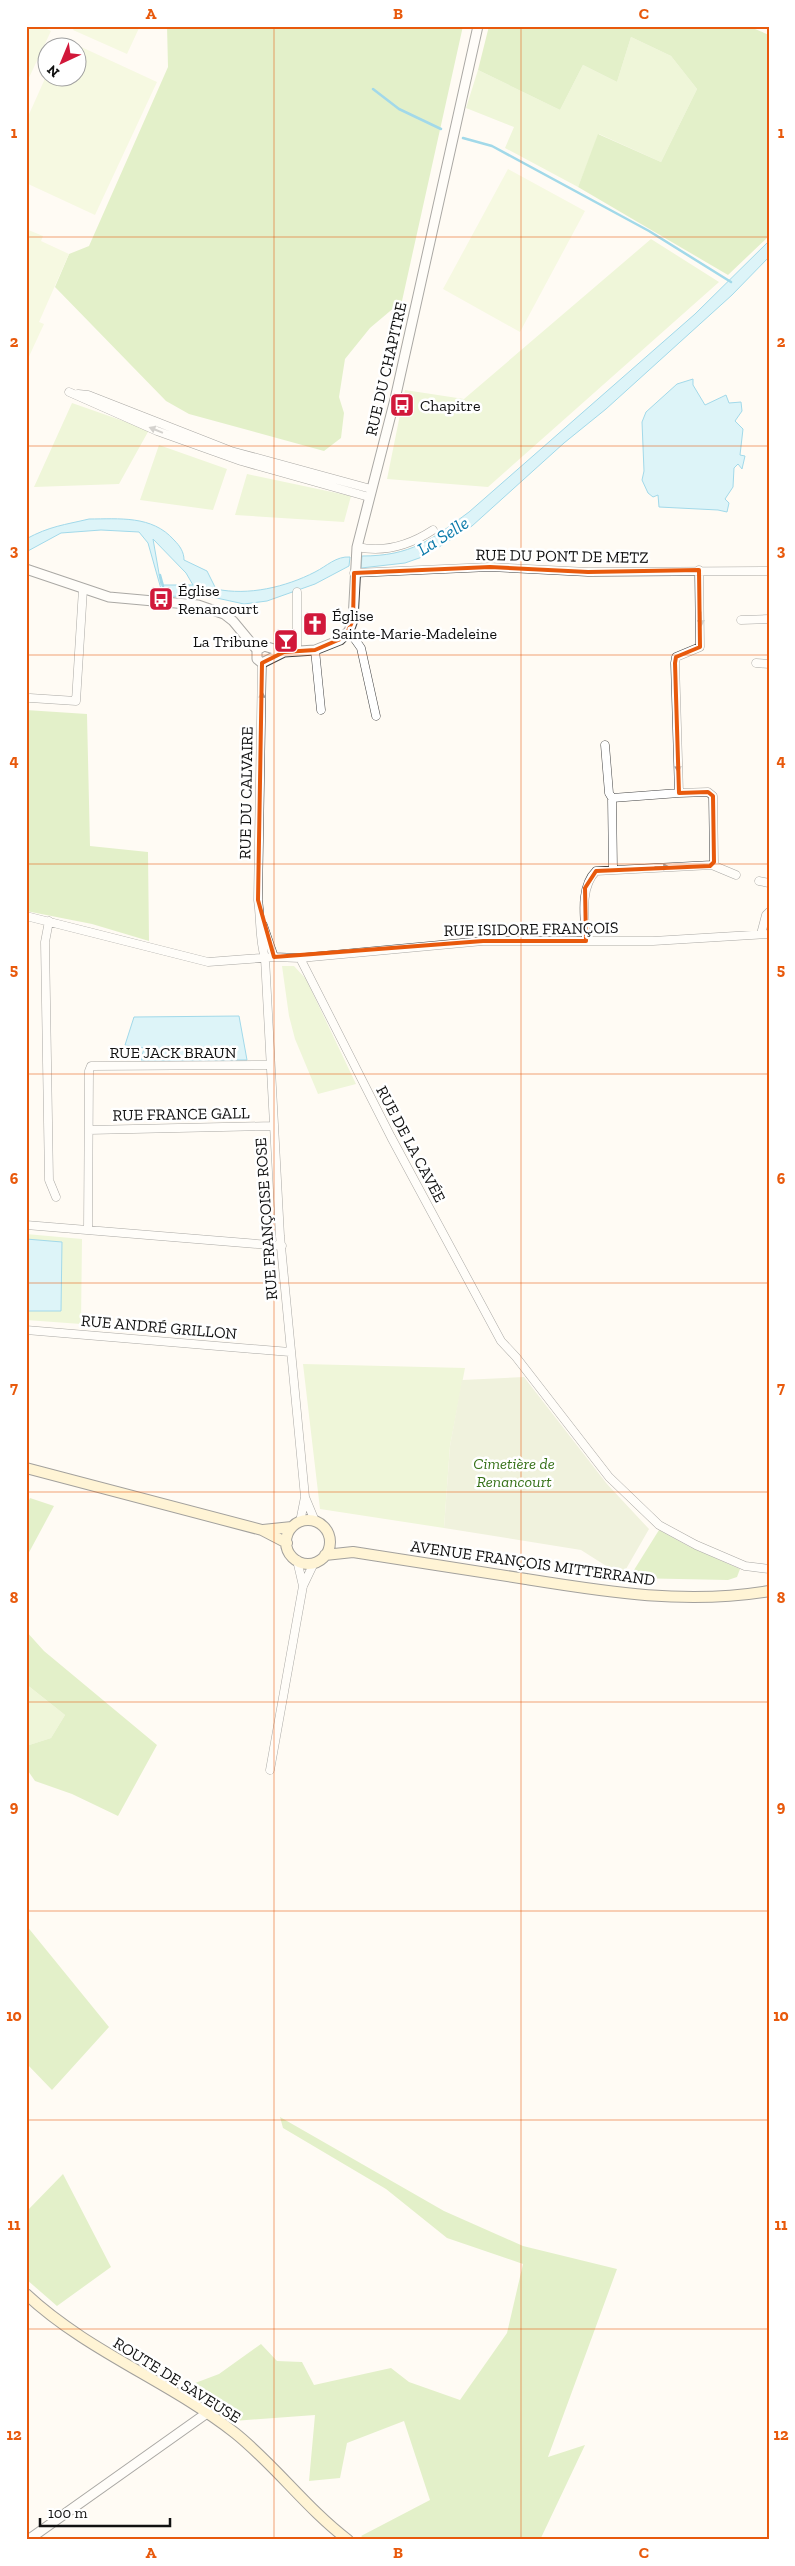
<svg xmlns="http://www.w3.org/2000/svg" width="795" height="2566" font-family="'Zilla Slab',serif">
<style>
.green{fill:#dcefb8}
.forest{fill:#c2e296}
.cemetery{fill:#dee6c1}
.pitch{fill:#ecf5cb}
.water{fill:#b3ebfd;stroke:#31afdc;fill-rule:evenodd}
.lines{fill:none;stroke-linecap:round;stroke-linejoin:round}
.stream{stroke:#31afdc;stroke-width:2.5}
.minor-casing{stroke:#444;stroke-width:9}
.tertiary-casing{stroke:#444;stroke-width:11}
.secondary-casing{stroke:#333;stroke-width:12}
.minor{stroke:#fff;stroke-width:8}
.tertiary{stroke:#fff;stroke-width:9}
.secondary{stroke:#ffebaf;stroke-width:10}
.oneway{fill:#a0a0a0}
.marked{fill:none;stroke:#e8590c;stroke-width:4;stroke-linejoin:round}
.grid{fill:none;stroke:#e8590c;stroke-width:1;stroke-opacity:0.55}
.labels{text-anchor:middle;dominant-baseline:central;stroke-width:5;stroke-linejoin:round;paint-order:stroke}
.street-label{font-size:16px;fill:#111;stroke:#fff}
.poi-label{font-size:16px;fill:#111;stroke:#fff;text-anchor:start}
.park-label{font-size:16px;font-style:italic;fill:#367118;stroke:#fff}
.water-label{font-size:18px;font-style:italic;fill:#0a7aaa;stroke:#fff}
.neatline{fill:none;stroke:#e8590c;stroke-width:2}
.grid-label{font-size:16px;text-anchor:middle;font-weight:bold;fill:#e8590c}
</style>
<rect width="100%" height="100%" fill="#fffbf4"/>
<path class="green" d="M631,37L671,56L697,89L661,162L599,134L578,187L505,148L514,127L466,108L478,70L560,110L583,65L617,82Z
M651,239L719,282L488,487L387,479L405,390L464,399Z
M72,403L149,430L119,484L34,487Z
M159,445L227,469L213,510L140,500Z
M247,474L351,496L344,522L235,515Z
M282,966H294L306,979L356,1084L318,1094L295,1039L289,1016Z
M26,1234L82,1239L81,1324L26,1320Z
M303,1364L465,1368L450,1446L444,1528L320,1509Z
M26,1684L65,1715L51,1738L26,1746Z"/>
<path class="forest" d="M167,26H463L402,301L370,328L345,359L339,397L344,413L341,438L324,451L189,414L166,401L55,287L69,254L89,246L168,67Z
M489,26H748L769,35V236L728,275L578,187L598,134L661,162L697,89L671,56L631,37L617,82L583,65L560,110L478,70Z
M26,710L87,714L90,846L148,852L149,941L92,924L26,911Z
M30,1498L54,1506L26,1558V1507Z
M659,1530L690,1547L740,1569L737,1577L728,1580L629,1578Z
M26,1631L44,1651L157,1745L118,1816L72,1794L35,1781L26,1768V1746L51,1738L65,1715L26,1684Z
M26,1925L109,2027L52,2090L26,2063Z
M280,2117L444,2211L523,2246L617,2269L548,2457L585,2445L540,2540H366L361,2536L430,2500L404,2421L347,2443L340,2478L309,2481L315,2415L234,2421L182,2388L219,2374L261,2344L277,2361L302,2362L314,2385L391,2368L409,2382L460,2400L507,2333L523,2264L447,2238L386,2189L283,2128Z
M63,2174L111,2267L57,2306L26,2279V2212Z"/>
<path class="cemetery" d="M524,1377L607,1484L649,1529L622,1576L581,1550L444,1528L450,1446L462,1380Z"/>
<path class="pitch" d="M26,26H41L51,31L26,84Z
M75,26H140L127,54L73,30Z
M64,39L157,82L95,215L26,183V121L47,74L48,78H78V48L60,47Z
M508,169L585,211L520,332L443,289Z
M26,229L43,236L41,241L69,254L39,322L44,324L26,363Z"/>
<path class="water" d="M769,241V257L732,295L606,409L564,443L472,526L425,556L405,563L361,568L362,556C411,556 431,540 469,512L695,314Z
M693,379V385L705,405L726,395L729,403L741,402L742,411L735,421L743,429L740,455L745,456L742,469L738,464L734,468L733,487L725,499L729,503L727,512L718,510L659,507L658,495L653,497L648,493L642,480L644,471L642,422L646,412L677,384Z
M89,519C119,519 152,515 174,540C180,546 184,552 184,560L207,571L216,589C248,596 286,587 315,572C327,566 336,556 350,557L349,566L315,584L267,601L244,604L212,597L163,596L148,543L139,532L101,530L61,533L26,552V539C50,526 64,525 89,519ZM153,539L186,573L193,585H161Z
M239,1016L247,1060H141L144,1048L125,1045L134,1017Z
M26,1239L62,1242L61,1311H26Z"/>
<g class="lines">
<path class="stream" d="M373,89L399,109L441,129
M463,138L492,146L649,231L731,282
M160,575L163,586"/>
<defs>
<path id="minor" d="M69,392L157,431L241,461L369,497
M78,394L88,395L231,451L371,489
M357,547C385,553 410,545 433,530
M354,573L490,567L588,572L769,571
M741,620L769,619
M349,631L361,648L376,716
M315,650L321,710
M297,651V592
M262,663L258,900C261,919 259,939 265,958L280,1236L305,1497L300,1522
M756,663L769,664
M30,698L76,701L83,589
M605,745L609,793L612,798
M712,865L736,875
M613,869L612,798L679,793L675,663L676,657L700,647L699,570
M759,881L769,883
M26,916L208,962L274,957L300,958L483,941H653L769,934
M49,921L45,942L49,1180L56,1197
M263,925L274,957
M761,934L766,915L769,912
M586,941C585,919 579,888 596,871L712,865L714,862L713,796L708,792L679,793
M300,958L391,1137L501,1341L516,1357L609,1477L659,1525L696,1545L745,1566L769,1569
M89,1130L273,1126
M26,1225L282,1246
M88,1230L89,1071L91,1066L270,1065
M26,1330L290,1352
M305,1497L315,1521
M297,1560L303,1586
M270,1770L303,1586L314,1563"/>
<path id="tertiary" d="M26,569L109,597L198,605L224,614L233,621L257,650
M257,650L264,646L284,652L315,650L340,640L349,631L353,620L357,547L395,399L478,26
M257,650V659L262,663L284,652
M28,2540L207,2413"/>
<path id="secondary" d="M26,1468L262,1530L287,1543
M286 1542a22 22 0 1 1 44 0a22 22 0 1 1-44 0Z
M263,1530L292,1527
M325,1555L353,1552C411,1561 468,1570 526,1579C607,1592 687,1605 769,1591
M26,2294C88,2352 169,2381 235,2433C275,2465 307,2509 348,2540"/>
</defs>
<use href="#minor" class="minor-casing"/>
<use href="#tertiary" class="tertiary-casing"/>
<use href="#secondary" class="secondary-casing"/>
<use href="#minor" class="minor"/>
<use href="#tertiary" class="tertiary"/>
<use href="#secondary" class="secondary"/>
</g>
<defs><path id="oneway-solid" d="M-6-.8H1V-3.2L6.5 0L1 3.2V.8H-6Z" transform="scale(1.25)"/></defs>
<g class="oneway">
<use href="#oneway-solid" transform="translate(156 430) rotate(-158)"/>
<use href="#oneway-solid" transform="translate(701 619) rotate(88)"/>
<use href="#oneway-solid" transform="translate(262 699) rotate(-88)"/>
<use href="#oneway-solid" transform="translate(678 765) rotate(88)"/>
<use href="#oneway-solid" transform="translate(662 867) rotate(-2)"/>
</g>
<path d="M0 0H795V2566H0ZM490,567L588,572L699,570L700,647L676,657L675,663L679,793L708,792L713,796L714,862L710,866L596,871L585,888L586,941H483L274,957L258,900L262,663L284,652L315,650L345,637L353,620L354,573Z" fill="#fffbf4" fill-opacity=".55" fill-rule="evenodd"/>
<path class="marked" d="M490,567L588,572L699,570L700,647L676,657L675,663L679,793L708,792L713,796L714,862L710,866L596,871L585,888L586,941H483L274,957L258,900L262,663L284,652L315,650L345,637L353,620L354,573Z"/>
<path class="grid" d="M274,26V2540M521,26V2540M26,237H769M26,446H769M26,655H769M26,864H769M26,1074H769M26,1283H769M26,1492H769M26,1702H769M26,1911H769M26,2120H769M26,2329H769"/>
<defs>
<symbol id="bus-square" viewBox="-11 -11 22 22"><rect x="-9" y="-9" width="18" height="18" rx="4" fill="#d1183a" stroke="#fff"/><path d="M-5-6H5V4H4V6H2V4H-2V6H-4V4H-5ZM-3.5-4V0h7V-4ZM-3.5 1.2v1.5H-2V1.2ZM2 1.2v1.5H3.5V1.2Z" fill="#fff"/></symbol>
<symbol id="church-square" viewBox="-11 -11 22 22"><rect x="-9" y="-9" width="18" height="18" rx="4" fill="#d1183a" stroke="#fff"/><path d="M-1.2-6h2.4v3.5h3.3v2.4h-3.3V6h-2.4V-.1h-3.3v-2.4h3.3Z" fill="#fff"/></symbol>
<symbol id="bar-square" viewBox="-11 -11 22 22"><rect x="-9" y="-9" width="18" height="18" rx="4" fill="#d1183a" stroke="#fff"/><path d="M-6-5H6L.8 .8V4.5H3.5V6h-7V4.5H-.8V.8Z" fill="#fff"/></symbol>
</defs>
<g fill-rule="evenodd">
<use href="#bus-square" x="388" y="391" width="28" height="28"/>
<use href="#bus-square" x="147" y="585" width="28" height="28"/>
<use href="#church-square" x="301" y="610" width="28" height="28"/>
<use href="#bar-square" x="272" y="627" width="28" height="28"/>
</g>
<g class="labels">
<g class="street-label">
<text transform="translate(386 369) rotate(-77)">RUE DU CHAPITRE</text>
<text transform="translate(562 556) rotate(1)">RUE DU PONT DE METZ</text>
<text transform="translate(246 793) rotate(-89)">RUE DU CALVAIRE</text>
<text transform="translate(531 929) rotate(-1)">RUE ISIDORE FRANÇOIS</text>
<text x="173" y="1052">RUE JACK BRAUN</text>
<text transform="translate(181 1114) rotate(-1)">RUE FRANCE GALL</text>
<text transform="translate(411 1144) rotate(62)">RUE DE LA CAVÉE</text>
<text transform="translate(266 1219) rotate(-94)">RUE FRANÇOISE ROSE</text>
<text transform="translate(159 1327) rotate(5)">RUE ANDRÉ GRILLON</text>
<text transform="translate(533 1563) rotate(8)">AVENUE FRANÇOIS MITTERRAND</text>
<text transform="translate(177 2380) rotate(32)">ROUTE DE SAVEUSE</text>
</g>
<g class="poi-label">
<text x="420" y="405">Chapitre</text>
<text x="178" y="590">Église<tspan x="178" dy="18">Renancourt</tspan></text>
<text x="332" y="615">Église<tspan x="332" dy="18">Sainte-Marie-Madeleine</tspan></text>
<text x="268" y="641" text-anchor="end">La Tribune</text>
</g>
<g class="park-label">
<text x="514" y="1463">Cimetière de<tspan x="514" dy="18">Renancourt</tspan></text>
</g>
<g class="water-label">
<text transform="translate(443 536) rotate(-32)">La Selle</text>
</g>
</g>
<rect width="795" height="2566" fill="none" stroke="#ffffff" stroke-width="55"/>
<g transform="translate(62 62) rotate(224)"><circle r="24" fill="#ffffff" stroke="#a0a0a0"/>
<path d="M0-4L9 19L0 12L-9 19Z" fill="#d1183a"/>
<text y="-8" font-size="14" font-weight="bold" text-anchor="middle" fill="#111111">N</text>
</g>
<path d="M40 2518v8h130v-8" fill="none" stroke="#111111" stroke-width="2.5"/>
<text x="48" y="2518" font-size="15" fill="#111111" stroke="#ffffff" stroke-width="4" paint-order="stroke">100 m</text>
<rect x="28" y="28" width="740" height="2510" class="neatline"/>
<g class="grid-label">
<text x="151" y="19">A</text>
<text x="398" y="19">B</text>
<text x="644" y="19">C</text>
<text x="14" y="138">1</text>
<text x="781" y="138">1</text>
<text x="14" y="347">2</text>
<text x="781" y="347">2</text>
<text x="14" y="556">3</text>
<text x="781" y="556">3</text>
<text x="14" y="766">4</text>
<text x="781" y="766">4</text>
<text x="14" y="975">5</text>
<text x="781" y="975">5</text>
<text x="14" y="1184">6</text>
<text x="781" y="1184">6</text>
<text x="14" y="1393">7</text>
<text x="781" y="1393">7</text>
<text x="14" y="1603">8</text>
<text x="781" y="1603">8</text>
<text x="14" y="1812">9</text>
<text x="781" y="1812">9</text>
<text x="14" y="2021">10</text>
<text x="781" y="2021">10</text>
<text x="14" y="2230">11</text>
<text x="781" y="2230">11</text>
<text x="14" y="2440">12</text>
<text x="781" y="2440">12</text>
<text x="151" y="2558">A</text>
<text x="398" y="2558">B</text>
<text x="644" y="2558">C</text>
</g>
</svg>
